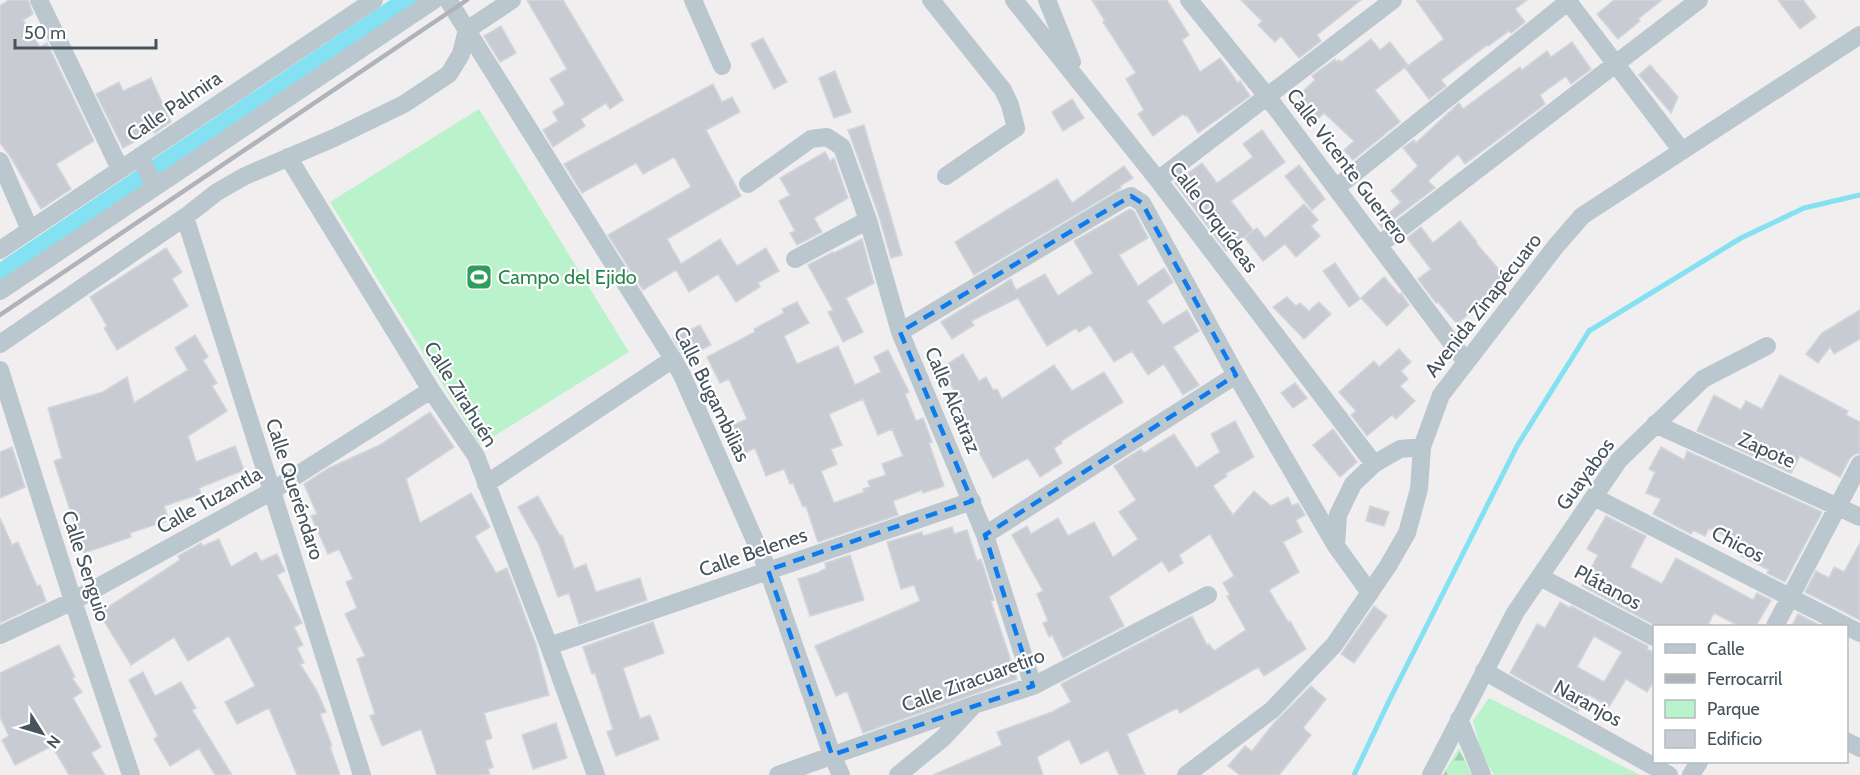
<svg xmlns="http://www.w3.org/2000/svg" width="1860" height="775" font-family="Cabin,sans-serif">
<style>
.green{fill:#baf2cc}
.forest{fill:url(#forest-firs)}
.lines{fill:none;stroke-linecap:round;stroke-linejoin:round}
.stream{stroke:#83e1f2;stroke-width:5}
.canal{stroke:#83e1f2;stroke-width:20}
.building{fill:#c8ccd2;stroke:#d2d5db;stroke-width:1.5;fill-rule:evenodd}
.street{stroke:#bbc7cf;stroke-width:18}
.rail{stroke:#b0b4ba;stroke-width:4.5}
.marked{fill:none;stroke:#0c7bee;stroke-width:4.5;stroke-dasharray:12 8;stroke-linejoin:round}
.labels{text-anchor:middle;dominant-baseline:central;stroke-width:4.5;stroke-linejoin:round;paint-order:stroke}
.street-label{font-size:20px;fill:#45535d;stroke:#fff}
.leisure-label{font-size:20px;fill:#27864d;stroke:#fff;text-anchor:start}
</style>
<defs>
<pattern id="forest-firs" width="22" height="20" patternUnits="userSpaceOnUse" patternTransform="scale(1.5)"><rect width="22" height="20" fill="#baf2cc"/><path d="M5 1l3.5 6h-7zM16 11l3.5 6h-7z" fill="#a1d1b2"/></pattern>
</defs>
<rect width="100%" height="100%" fill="#f1eeef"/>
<path class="green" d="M479,109L629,352L480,445L330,202Z
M1489,698L1640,775H1494L1481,752L1473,721Z"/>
<path class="forest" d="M1459,748L1472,775H1443Z"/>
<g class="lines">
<path class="stream" d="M1354,775L1389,701L1517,446L1589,331L1741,238L1804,208L1860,195"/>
<path class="canal" d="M0,274L408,0"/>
</g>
<path class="building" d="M9,0H28L33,14L23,20L40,47L47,43L94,141L56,164L71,189L41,209L10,156L0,143V6Z
M527,0H563L623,100L610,109L606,103L581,119L585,126L553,147L543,130L558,121L553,112L565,104L550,79L567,69Z
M1092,0H1167L1189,35L1182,40L1200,72L1220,58L1238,83L1240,81L1250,96L1198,133L1187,115L1185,116L1183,114L1153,136L1138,114L1144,110L1126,79L1136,73L1103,22L1105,21Z
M1241,0H1361L1317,35L1321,41L1299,58L1281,36L1275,42L1258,25L1262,21Z
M1416,0H1527L1515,9L1525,22L1511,33L1509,31L1488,46L1487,45L1441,80L1446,86L1429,99L1405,68L1444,39Z
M1614,0H1662L1638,19L1640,21L1618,39L1597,14Z
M1778,0H1803L1816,17L1800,29Z
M501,26L516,53L500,62L484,36Z
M763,38L787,82L774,89L751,44Z
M1371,39L1380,50L1390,42L1408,65L1375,90L1400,122L1353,160L1344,150L1354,141L1324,113L1318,119L1298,96L1315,80L1312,76L1335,59L1337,62L1339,60L1341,62Z
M1572,42L1591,69L1571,84L1566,76L1540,95L1545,104L1465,164L1458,154L1428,181L1435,188L1382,228L1378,223L1401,202L1391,191L1418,166L1403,148L1414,140L1416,143L1459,103L1463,109L1520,67L1522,70L1547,51L1551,57Z
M1650,65L1678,97L1671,113L1639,75Z
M835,71L851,112L834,118L819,78Z
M151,78L171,122L155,133L154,131L123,148L96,94L119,82L123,91Z
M713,84L722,102L732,97L740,112L706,130L741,196L667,239L681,264L720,239L737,266L766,248L779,271L758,283L760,287L736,302L718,274L689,292L676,270L643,290L608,235L691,187L674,157L643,174L636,163L582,193L564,164Z
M1072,99L1084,118L1063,131L1052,112Z
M864,125L902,255L891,258L879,216L848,130Z
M1262,130L1285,162L1231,201L1253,230L1226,251L1175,183L1202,163L1217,183L1253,157L1243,144Z
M825,152L830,161L834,158L848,198L814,218L822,232L797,245L790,233L795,231L779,201L790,195L780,178Z
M1299,165L1325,199L1312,210L1285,176Z
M1124,166L1133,178L1120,186L1121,188L974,275L955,242L1057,179L1072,203Z
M1304,204L1318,220L1311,226L1320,236L1296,257L1285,244L1263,261L1245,238L1257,228L1265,238Z
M1130,209L1134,211L1148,238L1119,255L1138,286L1164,268L1173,282L1147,301L1163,325L1187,310L1199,331L1173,347L1199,385L1183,395L1164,364L1148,375L1132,351L1114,362L1090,325L1079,332L1076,328L1047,346L1018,298L971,321L974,325L952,339L941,322L1011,279L1016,290L1045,274L1058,296L1093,273L1074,241Z
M1460,221L1477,242L1476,243L1508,280L1457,324L1438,302L1436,303L1418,279L1431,269L1407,238L1421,227L1433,243Z
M862,239L874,283L846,298L863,332L843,342L828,312L833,310L808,265L833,252L834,253Z
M166,248L182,272L172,279L188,306L117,350L104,328L107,326L90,297Z
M1335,263L1360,299L1349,307L1323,271Z
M1384,277L1399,294L1401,293L1409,305L1387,326L1361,298Z
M1287,297L1296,306L1300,303L1309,311L1319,302L1331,314L1304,339L1273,307Z
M797,302L809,323L784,336L797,364L838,346L855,385L881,372L874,357L888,350L909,392L905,394L916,421L923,418L932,442L929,443L944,486L923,493L922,490L893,501L898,515L818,542L806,506L803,507L793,483L790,484L784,469L766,476L755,448L745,453L733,425L747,419L729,379L720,383L707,357L755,332L754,329L784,313L782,309ZM863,399L878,435L892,429L903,456L882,464L886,475L868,481L870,487L863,489L864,492L834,503L821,471L837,464L831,449L842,445L829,414Z
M1860,310V339L1834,354L1830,347L1818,363L1806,354L1822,333Z
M700,325L711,345L685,358L673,338Z
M195,335L208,357L203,360L217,383L212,386L227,411L188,436L196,462L235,446L244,470L199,488L201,494L164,506L169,520L130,533L131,537L84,553L54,461L62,458L48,408L103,392L127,377L134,403L188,370L175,348Z
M1399,349L1411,362L1401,371L1408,379L1400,386L1415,401L1396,419L1392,415L1367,436L1351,415L1356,411L1339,392L1374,361L1379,367Z
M963,354L979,381L986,377L993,390L997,389L1002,399L1054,365L1072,391L1104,372L1123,402L1061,441L1062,443L1054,448L1062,463L1040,477L1028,458L993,478L957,411L964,407L941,368Z
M1780,375L1848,411L1846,415L1860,422V453L1855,454L1850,458L1840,477L1800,456L1791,473L1697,431L1714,395L1741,410L1746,401L1762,409Z
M1295,383L1307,398L1293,408L1281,393Z
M430,412L454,447L406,479L420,523L471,493L490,527L475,536L496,573L507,568L536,645L549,695L484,713L492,738L485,741L493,767L488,769L490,775H437L421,729L382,746L370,716L375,714L357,659L365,656L345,614L357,608L346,582L353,579L339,549L328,554L311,516L317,514L304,484L329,468L380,445Z
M1235,421L1254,457L1225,474L1227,476L1213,486L1233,515L1254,491L1271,506L1288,497L1292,506L1298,503L1305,515L1296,520L1302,532L1283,542L1299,572L1269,590L1288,622L1290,621L1306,649L1264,676L1258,667L1180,713L1177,708L1127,734L1145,775H1119L1108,750L1081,764L1069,739L1037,757L1043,775H933L1002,745L997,732L1052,712L1071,702L1061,684L1192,616L1207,645L1209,644L1214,651L1246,630L1227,596L1230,595L1223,583L1234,576L1210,534L1179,555L1183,563L1169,572L1162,561L1109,597L1124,626L1063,658L1052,635L1049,637L1043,623L1048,621L1037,594L1043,591L1012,535L1027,526L1031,534L1058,518L1068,536L1094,522L1113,557L1138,539L1119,512L1136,500L1114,466L1141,449L1144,453L1174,434L1196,468L1220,452L1211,434Z
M1333,429L1357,462L1340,477L1313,445Z
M12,447L25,487L0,498V452Z
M1661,447L1684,460L1687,451L1822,512L1785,582L1767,573L1769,570L1741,556L1746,546L1709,528L1705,536L1693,530L1691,534L1653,514L1661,499L1646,493L1655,472L1649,469Z
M538,496L560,536L562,535L574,569L586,564L596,592L640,578L647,600L579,624L569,593L558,597L539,545L518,507Z
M1370,506L1389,512L1384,526L1366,521Z
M1606,516L1646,536L1630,567L1662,584L1676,558L1753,600L1757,593L1771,600L1756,626H1739L1714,613L1707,627H1658L1582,586L1598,555L1587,549Z
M0,518L12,545L18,542L37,586L40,585L46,601L0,623Z
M952,527L954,534L967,530L977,561L981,559L994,600L991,601L1017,679L863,733L847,691L836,696L815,646L920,601L914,585L901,589L887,542L922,532L923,536Z
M219,539L231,567L256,552L261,561L277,554L285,571L277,575L302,623L294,627L303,645L297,648L304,663L300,664L317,691L326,712L320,714L332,746L330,747L340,775H297L269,708L237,724L225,702L255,686L229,636L188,661L174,637L131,665L99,613L180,560L178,556L201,543L203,546Z
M1860,543V620L1805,592L1816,571L1829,578L1834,567L1844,572Z
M850,555L864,600L810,616L798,579L820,572V571L826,569L825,563Z
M1560,602L1570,608L1571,606L1648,646L1647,649L1654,653V681L1647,692L1626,679L1609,707L1588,694L1578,711L1510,673L1537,624L1545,628ZM1594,636L1622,652L1604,682L1577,667Z
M1374,606L1387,616L1354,663L1341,654Z
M1798,614L1823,627H1791Z
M653,622L664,653L623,668L640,719L650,715L659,739L616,756L607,732L613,729L595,673L592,674L583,647Z
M59,645L75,677L72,678L82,692L73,698L101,747L91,753L105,775H69L52,746L15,765L2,740L9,736L0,717V673Z
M143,672L155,696L181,682L196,708L192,710L232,775H215L199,748L170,766L154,739L158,736L129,680Z
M1311,686L1326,699L1303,728L1311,735L1279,775H1240L1228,766L1245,746L1252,751L1274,723Z
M556,723L567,758L533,769L522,735Z"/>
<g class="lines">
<path class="street" d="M39,0L120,169
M448,0L673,359L682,375L768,570L832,755L841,775
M693,0L722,66
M931,0L1003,90L1010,105L1016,128L946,176
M1014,0L1158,180L1374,464
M1047,0L1072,62
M1189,0L1267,96L1466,362
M1567,0L1682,151
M140,156L155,187
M288,157L431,390L476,456L549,646L596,775
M0,161L30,230
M1158,180L1393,0
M748,184L811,139L827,137L842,147L868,220L900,332L985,535L1033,686
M1336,188L1570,0
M185,217L362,775
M1379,245L1699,0
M0,250L374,0
M795,259L868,220
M0,291L434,0
M900,332L1121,200L1131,196L1142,203L1236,375L1336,546L1370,593
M0,344L185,217L217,192L245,176L334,138L404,104L449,74L461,54L467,30L512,0
M0,370L73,601L131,775
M1655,424L1860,517
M486,484L673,359
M1594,497L1860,633
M985,535L1236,375
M1336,546L1338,515L1353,484L1374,464L1400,449L1422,447
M1540,577L1654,637
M1775,626L1860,464
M0,635L73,601L272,491L431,390
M549,646L972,501
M1484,671L1669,775
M1459,719L1482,775
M1846,741L1860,748
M778,775L974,705L1033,686L1208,595
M898,775L943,738L971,708
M1186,775L1272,710L1334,645L1388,566L1407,533L1419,489L1422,447L1441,395L1556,246L1582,216L1860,35
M1431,775L1515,613L1619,460L1703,379L1767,346
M1691,775L1699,762"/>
<path class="rail" d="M0,315L467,0"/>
</g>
<path class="marked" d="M1131,196L1142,203L1236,375L985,535L1033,686L832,755L768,570L972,501L900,332Z"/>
<defs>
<symbol id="stadium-square" viewBox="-11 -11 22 22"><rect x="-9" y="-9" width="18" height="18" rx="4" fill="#2e9e5b" stroke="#fff"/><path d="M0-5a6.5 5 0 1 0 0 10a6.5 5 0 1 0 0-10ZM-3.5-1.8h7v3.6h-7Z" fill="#fff"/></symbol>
</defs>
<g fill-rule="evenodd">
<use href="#stadium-square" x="464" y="262" width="30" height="30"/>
</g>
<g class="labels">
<g class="street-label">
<text transform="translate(174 106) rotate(-34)">Calle Palmira</text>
<text transform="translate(1348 166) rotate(53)">Calle Vicente Guerrero</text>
<text transform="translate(1214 217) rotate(53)">Calle Orquídeas</text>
<text transform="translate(1483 305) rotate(-52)">Avenida Zinapécuaro</text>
<text transform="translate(461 394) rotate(58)">Calle Zirahuén</text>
<text transform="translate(712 394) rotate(64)">Calle Bugambilias</text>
<text transform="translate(953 400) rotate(67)">Calle Alcatraz</text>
<text transform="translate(1767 450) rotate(24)">Zapote</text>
<text transform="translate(1585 474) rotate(-54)">Guayabos</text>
<text transform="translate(295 489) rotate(72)">Calle Queréndaro</text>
<text transform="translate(209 500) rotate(-29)">Calle Tuzantla</text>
<text transform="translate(1738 544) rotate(27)">Chicos</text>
<text transform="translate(753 552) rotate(-19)">Calle Belenes</text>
<text transform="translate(86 566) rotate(72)">Calle Senguio</text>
<text transform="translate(1608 587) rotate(28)">Plátanos</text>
<text transform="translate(973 680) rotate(-20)">Calle Ziracuaretiro</text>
<text transform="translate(1588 703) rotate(29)">Naranjos</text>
</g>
<g class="leisure-label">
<text x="498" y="277">Campo del Ejido</text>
</g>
</g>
<rect x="1653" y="625" width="195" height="138" fill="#ffffff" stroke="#b5babe" stroke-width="1.5"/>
<rect x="1665" y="644" width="30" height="9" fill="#bbc7cf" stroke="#b5babe" stroke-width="1.5"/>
<text x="1707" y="655" font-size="18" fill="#45535d">Calle</text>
<rect x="1665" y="674" width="30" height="9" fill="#b0b4ba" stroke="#b5babe" stroke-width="1.5"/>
<text x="1707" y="685" font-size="18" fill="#45535d">Ferrocarril</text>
<rect x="1665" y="700" width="30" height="18" fill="#baf2cc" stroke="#b5babe" stroke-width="1.5"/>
<text x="1707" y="715" font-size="18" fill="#45535d">Parque</text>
<rect x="1665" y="730" width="30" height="18" fill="#c8ccd2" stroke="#b5babe" stroke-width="1.5"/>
<text x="1707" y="745" font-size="18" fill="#45535d">Edificio</text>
<g transform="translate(42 733) rotate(127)" stroke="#ffffff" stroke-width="4.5" paint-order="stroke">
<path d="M0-4.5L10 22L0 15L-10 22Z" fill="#45535d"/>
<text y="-9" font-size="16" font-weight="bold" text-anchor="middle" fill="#45535d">N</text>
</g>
<path d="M15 39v9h141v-9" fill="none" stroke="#45535d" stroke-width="3"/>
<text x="24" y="39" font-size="18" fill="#45535d" stroke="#ffffff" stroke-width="4.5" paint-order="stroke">50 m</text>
</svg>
